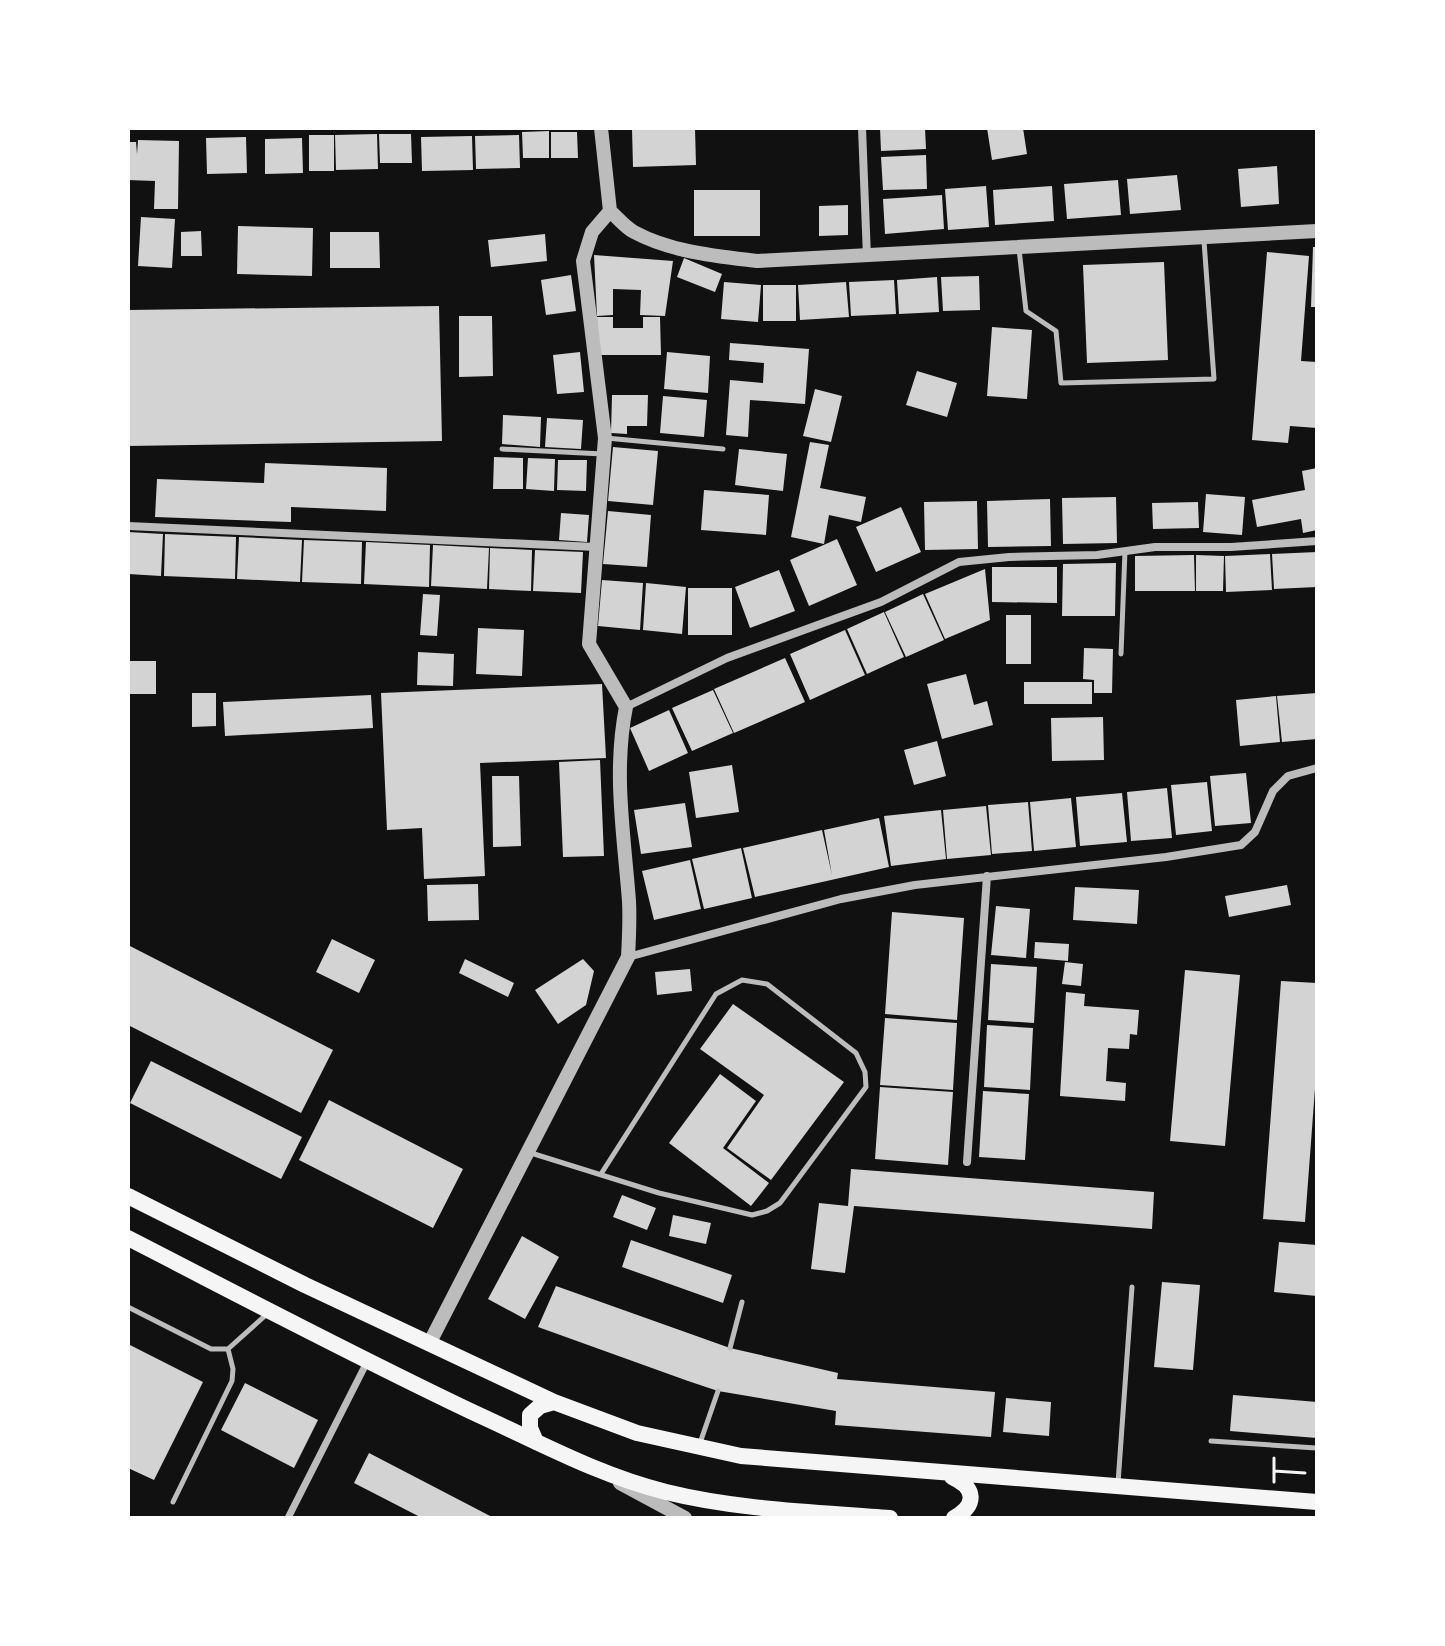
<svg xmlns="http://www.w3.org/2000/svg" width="1445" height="1646" font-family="'Roboto Condensed',sans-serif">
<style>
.building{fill:#d3d3d3}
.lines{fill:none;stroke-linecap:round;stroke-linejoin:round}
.path{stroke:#f5f5f5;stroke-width:3}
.service{stroke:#bcbcbc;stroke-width:5}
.pedestrian{stroke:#bcbcbc;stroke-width:7}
.minor{stroke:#bcbcbc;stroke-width:8}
.tertiary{stroke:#bcbcbc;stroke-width:14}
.secondary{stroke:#f5f5f5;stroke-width:16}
</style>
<rect width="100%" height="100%" fill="#111"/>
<path class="building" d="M695,128L696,165L633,167L632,129Z
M880,128H925L926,149L881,151Z
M987,128H1023L1027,154L992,160Z
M549,131V158H523L522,132Z
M551,132H577L578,158H551Z
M377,134L378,169L336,170L335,135Z
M379,134H411L412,163H380Z
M309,135H334V171H309Z
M519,135L520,168L476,169L475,136Z
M472,136L473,170L422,171L421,137Z
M246,137L247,173L207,174L206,138Z
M302,138L303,173L265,174V139Z
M138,140L179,141L178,209H154L155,181L128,180V142H136L137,154Z
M926,155L927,189L883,190L881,157Z
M1277,166L1279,204L1241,207L1238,169Z
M1177,175L1181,210L1130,214L1127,179Z
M1118,180L1121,215L1067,219L1064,184Z
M986,186L989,227L948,230L945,189Z
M1052,186L1054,221L995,225L993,190Z
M694,190H760V236H694Z
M942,195L944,229L885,234L883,199Z
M848,205V235L819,236V206Z
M141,217L175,219L172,268L138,266Z
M238,226L313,228L312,276L237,274Z
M201,231L202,256H181V232Z
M330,232H379L380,268H330Z
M545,234L547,261L491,267L488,240Z
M1313,247H1317V307H1311Z
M1267,252L1309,256L1301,361L1317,362V428L1290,426L1288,443L1252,440Z
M594,255L673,261L665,316L640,315L641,290L613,289V315L597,316Z
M684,258L722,274L715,292L677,277Z
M1164,262L1168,360L1087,363L1083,265Z
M571,275L576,311L546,315L541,280Z
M979,276L980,310L943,311L941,277Z
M937,277L939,312L899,314L897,280Z
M894,280L896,314L851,316L849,282Z
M724,282L761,285L758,322L721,319Z
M846,282L849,317L800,320L798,285Z
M763,285H796V321H763Z
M439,306L442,441L128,446V310Z
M459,316H492L493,376L459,377Z
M597,317H613V328H643V317H660L661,355H598Z
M992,327L1032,330L1027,399L987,396Z
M730,343L809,349L805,404L750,400L748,437L726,435L730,380L763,383L764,363L729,360Z
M580,352L584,392L557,394L553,355Z
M667,352L710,356L708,393L664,389Z
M917,371L957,383L947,417L906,405Z
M815,389L842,396L831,442L803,436Z
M612,395H648L647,426H627V434L611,433Z
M663,396L707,400L704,437L660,433Z
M503,415L541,417L540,447L502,444Z
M547,418L583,420L581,449L545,447Z
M810,442L829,445L820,488L866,497L861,522L829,515L824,544L791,537Z
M613,447L658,451L653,505L608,501Z
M739,449L787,454L783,491L735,485Z
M494,457L523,458V489H493Z
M528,458L555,459L554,491L526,489Z
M558,460H587L586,491L557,490Z
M265,463L387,468L386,511L291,507V522L155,517L157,479L264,483Z
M1317,468V530L1303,533L1301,519L1257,527L1252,500L1305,490L1302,471Z
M704,490L769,495L766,535L701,530Z
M1206,494L1245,497L1242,535L1203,532Z
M1116,497L1117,543L1063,544L1062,498Z
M1050,499L1051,546L988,547L987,501Z
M977,501L978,549L925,550L924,502Z
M1198,502L1199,528L1153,529L1152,503Z
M901,507L921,552L876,572L856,527Z
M608,511L651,515L647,567L603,564Z
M561,513L589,515L587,542L559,540Z
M128,532L163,534L161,576L128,574Z
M165,534L236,537L235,579L164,576Z
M239,537L302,540L300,582L237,579Z
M837,539L857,585L809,606L790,560Z
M304,540L362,542L361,584L302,582Z
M366,542L430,545L429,587L364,584Z
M433,545L489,548L487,589L431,586Z
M490,548L532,550L531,591L489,589Z
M535,550L583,552L581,593L533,591Z
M1317,552V587L1274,589L1272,554Z
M1270,554L1272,590L1226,592L1225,556Z
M1194,555L1195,591H1135V556Z
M1196,555L1224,556L1223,591H1196Z
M1116,563L1115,616H1062L1063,564Z
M992,567H1057V603L992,602Z
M985,569L990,620L945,639L925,594Z
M779,570L795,611L750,628L735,587Z
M602,580L643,583L640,630L598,626Z
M646,583L686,587L682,634L643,630Z
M688,588H732V635H688Z
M423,594L440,595L437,636L420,635Z
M923,594L944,640L906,657L885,612Z
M884,612L904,657L867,674L847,629Z
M1006,615H1031V664H1006Z
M478,628L524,630L522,676L476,674Z
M845,630L865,675L810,700L790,654Z
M1084,648L1113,649L1112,693H1094V680L1083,679Z
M418,652L454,654L453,686L417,685Z
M785,658L805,702L734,733L714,689Z
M128,661H156V694H128Z
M966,674L974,705L987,701L993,725L942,739L927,684Z
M1024,682H1092V704H1024Z
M602,684L606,758L480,763L485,876L424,879L422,828L387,830L381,693Z
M713,690L733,733L692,751L672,708Z
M192,693H216V726L192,727Z
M1317,693V739L1282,742L1277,696Z
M371,695L373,728L225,736L223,702Z
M1276,696L1280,742L1240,746L1236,700Z
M669,710L688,753L649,771L630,728Z
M1103,717L1104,760L1052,761L1051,718Z
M937,741L946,776L914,785L904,750Z
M600,760L604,856L563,857L559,762Z
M732,765L739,812L696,818L689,772Z
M1246,773L1251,823L1215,826L1210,776Z
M492,776H519L521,846L493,847Z
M1207,782L1212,831L1176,835L1171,785Z
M1167,788L1172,838L1131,841L1127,792Z
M1122,793L1127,842L1080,846L1076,797Z
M1071,798L1076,847L1034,851L1030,802Z
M1028,802L1032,851L992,854L988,805Z
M685,803L692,847L641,854L634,810Z
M986,806L991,855L947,859L943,810Z
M941,810L946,859L891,866L884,816Z
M879,818L889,867L755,897L743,848L822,830L832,875L824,830Z
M741,848L752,898L704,909L692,859Z
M690,860L701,909L654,920L642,871Z
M478,884L479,920L428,921L427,885Z
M1287,885L1291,905L1229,917L1225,896Z
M1075,887L1139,890L1137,924L1073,920Z
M996,906L1030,909L1026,958L991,955Z
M892,912L964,918L957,1020L885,1014Z
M332,939L375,960L359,993L316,972Z
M1035,942L1069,944L1068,961L1034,958Z
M128,945L333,1050L301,1113L128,1025Z
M465,959L514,983L508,997L459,973Z
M583,959L594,971L586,1005L558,1024L535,990Z
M1065,962L1083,964L1081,986L1062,984Z
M991,964L1037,967L1034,1023L988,1020Z
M690,969L692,991L657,995L655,972Z
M1185,970L1240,975L1225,1146L1170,1141Z
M1281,981L1317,983V1062L1305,1222L1263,1219Z
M1066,992L1085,994L1084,1006L1139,1010L1137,1035L1130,1034L1129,1049L1108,1048L1106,1081L1126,1083L1125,1101L1060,1096Z
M733,1004L844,1082L771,1180L727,1148L764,1095L700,1049Z
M885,1018L957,1023L953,1090L880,1085Z
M987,1025L1033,1028L1030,1090L984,1087Z
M151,1061L302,1137L281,1179L130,1103Z
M720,1074L756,1101L723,1148L769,1183L751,1206L669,1143Z
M880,1087L953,1092L948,1165L875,1159Z
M983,1091L1029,1094L1025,1160L979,1157Z
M329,1100L463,1169L433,1228L299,1160Z
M851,1169L1154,1192L1152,1229L854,1206L845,1273L811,1269L819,1203L848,1206Z
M622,1195L656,1208L647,1230L613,1217Z
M673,1215L711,1223L706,1244L669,1236Z
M522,1236L559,1257L525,1319L488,1299Z
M631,1240L732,1275L723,1303L622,1267Z
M1279,1242L1317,1245V1296L1274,1292Z
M1162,1282L1200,1285L1193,1370L1154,1367Z
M556,1286L730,1348L838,1373L837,1379L995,1392L991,1437L835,1425L836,1411L718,1391L688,1381L538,1327Z
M128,1344L203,1382L154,1480L128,1468Z
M245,1383L318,1420L294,1468L221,1430Z
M1233,1395L1317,1402V1438L1230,1431Z
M1006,1398L1051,1402L1049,1436L1003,1432Z
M369,1453L494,1518H422L354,1483Z"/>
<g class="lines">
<path class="path" d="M1274,1471L1305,1473
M1274,1482V1458"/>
<path class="service" d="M1019,249L1026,311L1056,331L1061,383L1214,379L1204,241
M606,438L723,449
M502,449L603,454
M1121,654L1125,551
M531,1153L659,1193L752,1215L767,1211L780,1203L866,1087L865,1072L856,1053L767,984L742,980L716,994L601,1174
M128,1307L211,1349H228L267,1314
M730,1348L742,1302
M1211,1441L1316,1448
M700,1443L718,1391
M1118,1483L1132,1287
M173,1502L232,1381L233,1369L228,1349"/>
<path class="pedestrian" d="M288,1518L367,1362"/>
<path class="minor" d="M862,128L867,257
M128,526L596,547
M626,707L727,658L881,602L959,562L1009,557L1097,555L1155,547H1231L1317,541
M628,957L841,899L915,885L1166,857L1241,845L1255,832L1273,791L1288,776L1317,768
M967,1162L987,876"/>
<path class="tertiary" d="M601,128L610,211
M610,211C618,218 625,227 634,232C671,252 716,256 757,261L1317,231
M429,1344L628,957C629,939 630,919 629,901C624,835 613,772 626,707L589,644L605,438L583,261L592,232L610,211
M620,1483L685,1518"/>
<path class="secondary" d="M128,1196L305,1285L554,1402L637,1433L741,1456L1317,1502
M128,1238C245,1298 362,1360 481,1416C542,1444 601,1476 666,1492C739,1510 816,1512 890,1518
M536,1442L530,1428V1415L540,1406L554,1402
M952,1477C976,1488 977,1505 954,1518"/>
</g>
<rect width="1445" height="1646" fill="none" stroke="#ffffff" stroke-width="260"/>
</svg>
